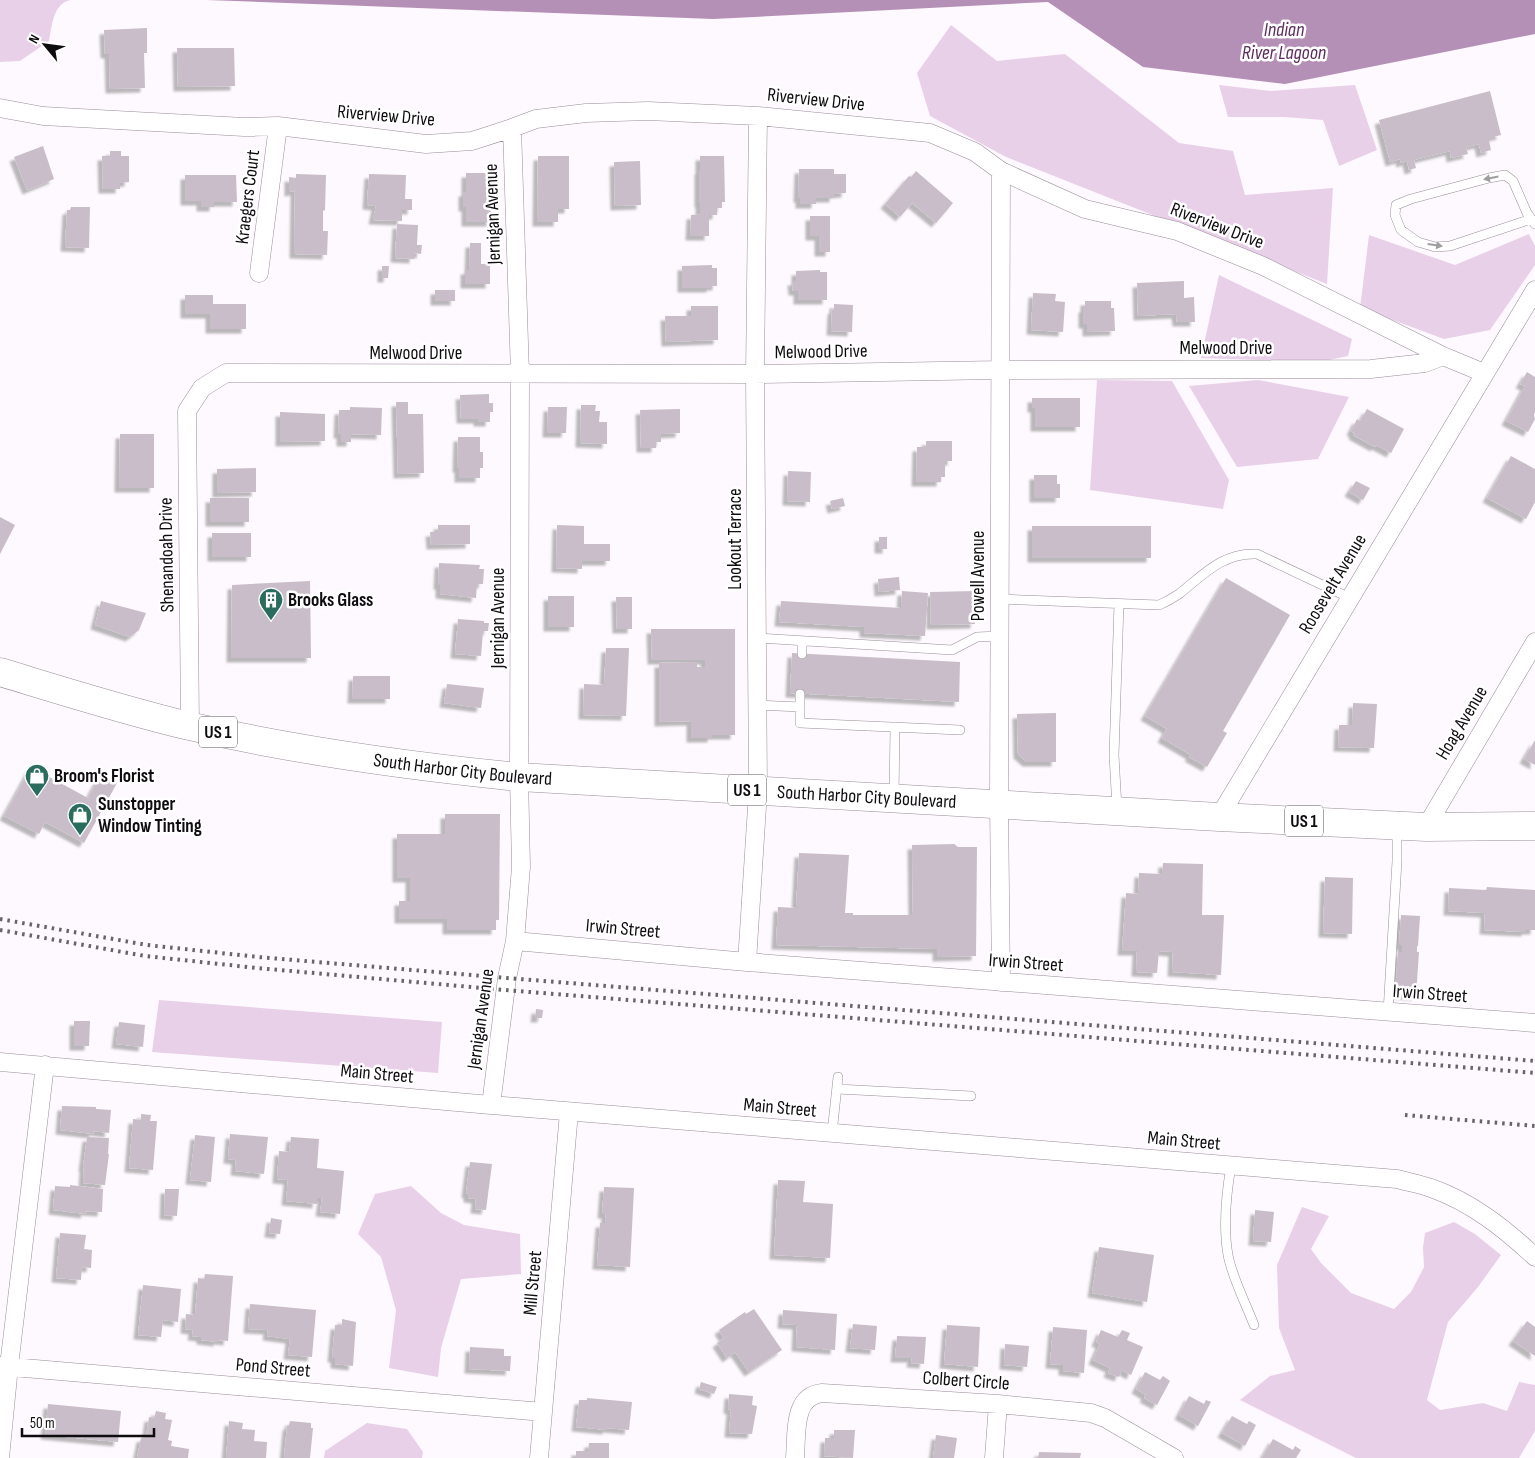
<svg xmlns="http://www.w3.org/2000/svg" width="1535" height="1458" font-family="'Sofia Sans Condensed',sans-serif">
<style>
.green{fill:#e9d0e9}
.water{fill:#b590b6}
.building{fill:#c8bdc8;filter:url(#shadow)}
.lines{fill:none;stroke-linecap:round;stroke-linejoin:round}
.service-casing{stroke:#988e98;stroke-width:10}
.minor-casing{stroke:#988e98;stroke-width:19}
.primary-casing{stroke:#988e98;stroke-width:29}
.service{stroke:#fff;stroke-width:9}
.minor{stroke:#fff;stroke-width:18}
.primary{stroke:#fff;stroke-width:28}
.rail{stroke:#676467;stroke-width:4;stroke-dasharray:2.5 5;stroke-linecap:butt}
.oneway{fill:#9f9e9f}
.labels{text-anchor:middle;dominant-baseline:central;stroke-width:5;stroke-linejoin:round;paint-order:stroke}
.shield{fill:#fff;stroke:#575557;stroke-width:1}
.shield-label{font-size:18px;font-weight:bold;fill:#0f0c0f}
.street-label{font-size:19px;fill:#0f0c0f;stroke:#fff}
.poi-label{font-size:19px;font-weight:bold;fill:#0f0c0f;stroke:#fff;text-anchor:start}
.water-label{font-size:20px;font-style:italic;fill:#5b2c5d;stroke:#fff}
</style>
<defs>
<filter id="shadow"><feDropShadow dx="-4.5" dy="4.5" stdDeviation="1" flood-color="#0004"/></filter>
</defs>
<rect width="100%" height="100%" fill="#fef9fe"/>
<path class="green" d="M0,0H70C53,4 52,26 49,41L20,61L0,62Z
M951,25L997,61L1065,54L1179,143L1233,151L1245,195L1333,188L1327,284L1006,157L930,116L917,73Z
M1219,85L1271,91L1355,85L1377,150L1339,166L1323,120L1284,117H1228Z
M1529,234L1535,246V265L1490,330L1444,339L1360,308L1369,235L1455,265Z
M1219,275L1352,339L1348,356L1319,362L1201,358Z
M1097,380L1172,381L1229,480L1223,509L1090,490Z
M1258,380L1349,397L1318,459L1237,467L1189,386Z
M159,1000L442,1022L438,1073L152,1052Z
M411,1186L441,1213L464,1225L520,1234L521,1274L461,1279L441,1348L438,1377L389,1368L396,1310L381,1257L358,1234L375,1194Z
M1302,1207L1329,1216L1311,1249L1321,1263L1351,1293L1394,1309L1411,1292L1424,1267L1423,1247L1425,1233L1454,1222L1475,1234L1501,1255L1478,1287L1448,1322L1427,1400L1440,1410L1483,1403L1507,1411L1519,1382L1535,1385V1431L1519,1458H1356L1240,1400L1270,1376L1295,1370L1279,1328L1277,1265Z
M367,1423L407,1429L423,1452L422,1458H324L325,1451Z"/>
<path class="water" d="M207,0H1535V34L1285,84L1143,67L1048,2L713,19Z"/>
<path class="building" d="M147,28V53H144L145,88L110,89L109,54H105L104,30Z
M177,48H234L235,86L178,87Z
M1490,91L1501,135L1493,137V140L1489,141L1491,150L1481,153L1479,144L1466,147L1468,154L1451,158L1450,151L1414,160L1416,168L1409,170L1407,161L1401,163L1400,159L1390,162L1379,120Z
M43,146L54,179L27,190L14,157Z
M110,151H121V156H129V182L120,183V189H103L102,156H110Z
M538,156H569V209H558V222H537Z
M700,156H724L725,202H722V208H717V215H709V236H690L691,215L702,214H700V203H699V170H700Z
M640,161L641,205L615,206L614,162Z
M799,169H834V174H846V193L834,194V198H816V204H800V198H798Z
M916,171L953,203L936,223L912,203L900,217L885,204L909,176L911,177Z
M466,173H494V211H491V222H466V207H463V192H466Z
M296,174L326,175L325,210L323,211V231H328L327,255L294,254L295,191L289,192V177L296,178Z
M369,174L406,175L405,199H412V210H402V221L373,220L376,206L367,205Z
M185,175H236L237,202H214V207H201V201H185Z
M71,207H90L89,248L65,247L67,210H70Z
M810,216H830V252H819V236H810Z
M397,224L418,225L417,245H422L421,254L414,253V259L395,258Z
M470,243H481V264H490V284H465V270H469Z
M712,265V268H717V286H711V288H682V266Z
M382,266H389L388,278H382Z
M820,270V272H827V300H798V291H793L792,281H796V271Z
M1184,281V298L1194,297L1195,322H1177L1176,314L1138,316L1137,283Z
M435,290H455V301H435Z
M1033,293L1056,294L1055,301L1065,302L1063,332L1031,330Z
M185,295H213V304H246V329H210V314H185Z
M1085,301H1111V308H1114L1115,331L1087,332V324H1083V308H1085Z
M834,304L853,305L852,332L831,331L832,310L834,309Z
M691,306H718V340L666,342L665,316H691Z
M1527,372L1535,377V412L1534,415L1535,419L1528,432L1506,421L1525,386L1520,384Z
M489,394V403H493V412H490V422H478V419H461L460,395Z
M1032,398H1080V427H1035V408H1032Z
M396,402H408V414H423L424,473L398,474Z
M581,405H596L595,411H600L599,422H607V444L580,443Z
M350,407L382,408L381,435L351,434V442H341V434H338L339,410H350Z
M548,407H567L566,433H547Z
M680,409V433L661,434V442H656V448H641L640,410Z
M1367,409L1404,429L1391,453L1376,445L1375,447L1353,435L1354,433L1351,431L1357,419L1360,421Z
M280,412L325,414V441L280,442Z
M120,434H154V488H119Z
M458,437H480V452H483V468H480V478H459V468H457Z
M926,441H952V461H945V477H941V482H916L917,447H926Z
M1511,456L1535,469V502L1526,519L1487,498Z
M256,468V492L217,493V469Z
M788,471L811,472L810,502L787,501Z
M1034,475H1057V484H1060V498H1034Z
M1356,481L1370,488L1363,500L1349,492Z
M210,498H249V522H210Z
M843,498L845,506L832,509L830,501Z
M0,517L15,525L0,554Z
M438,525H470V544L431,545L430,532H438Z
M557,525L584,526V544H610V561H582V569L556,568Z
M1032,526H1151V558H1032Z
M212,533H251V557H212Z
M879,537H887V549H879Z
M439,563L480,565L479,569H484L483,584H477L476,598L440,594V585H438Z
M899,577L900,590L879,592L878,579Z
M1226,578L1290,615L1223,731L1227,733L1207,767L1189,757L1191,755L1162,738L1167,729L1145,716Z
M310,581L311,658H231L232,585Z
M902,591L928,593L925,636L864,633V627L779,622L781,601L901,608Z
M975,591V624L931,625L930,592Z
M548,596H574V627H548Z
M616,597H632V629H617Z
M101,601L146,613L139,630L130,637L95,625Z
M458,619L484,621V623H489L488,631H483L481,656L455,654Z
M651,629H735V735H712V738H691V721L659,722V663L697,662V667H705V660H652Z
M606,648H629L626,716L583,715L584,684L604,685Z
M792,653L960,662L959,702L790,693Z
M353,676H390V699H352Z
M447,684L484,688L481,708L444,703Z
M1353,703L1377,704L1374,748L1338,747L1339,725H1352Z
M1056,713V762H1027L1018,754L1017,714Z
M1535,740V765L1524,759Z
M31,767L88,798L101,774L117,783L84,843L45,822L39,834L4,816Z
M445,814H500L499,920H496V930H447V919H399V901H410V878H397V834H445Z
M954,844L958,847H977L976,956L937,957V949L776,945L778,907L796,908L799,853L849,855L845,913H853V915H913L912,845Z
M1163,863L1203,864L1202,915H1224L1221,975L1172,972L1173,952L1159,951L1157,973L1136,972L1137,951H1122L1126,893L1138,894L1139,873L1162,874Z
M1325,877L1353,878L1352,934L1323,933Z
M1487,887L1535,890V930H1526V932L1484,930L1485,913L1448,911L1449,888L1486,890Z
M1401,915L1420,916L1418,946H1417V952H1419L1416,996L1395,994L1398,952H1402V945H1399Z
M536,1009L543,1010L542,1018H535Z
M74,1021H90L89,1046H74Z
M119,1022L145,1025L143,1047L116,1044Z
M62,1106L96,1107V1109L111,1110L109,1133L93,1131L94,1134L60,1130Z
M141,1114L151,1115L150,1121H157L153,1170L129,1168L133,1119L141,1120Z
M230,1134L268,1137L264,1174L235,1171L236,1160L228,1159Z
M195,1135L215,1137L211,1182L190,1180Z
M87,1137L109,1138L108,1154H109L105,1185L83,1183L84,1167H83Z
M291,1137L319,1139L317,1168L344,1171L340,1214L320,1212L322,1198H317V1204L286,1201L288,1180L277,1179L279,1151L289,1152Z
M470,1162L492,1164L486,1210L475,1209L476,1199L468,1198V1194L466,1193Z
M778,1180L805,1181L803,1202L833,1204L830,1258L774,1255Z
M70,1185L103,1189L102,1212L85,1211L86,1214L53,1210L55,1186L70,1187Z
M604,1187L634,1188L630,1267L597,1265L600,1223H605L606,1214H602Z
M165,1189H179L177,1216L164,1215Z
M1255,1210L1274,1212L1271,1242L1253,1241Z
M271,1218L282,1220L280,1234L269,1233Z
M60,1233L86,1235L84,1249L92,1250L91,1268L82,1267L81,1280L56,1278Z
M1099,1247L1154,1255L1147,1302L1092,1293Z
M205,1274L233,1276L228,1341L218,1340V1342L201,1340V1337L192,1336L193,1330L185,1329L186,1314L195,1315L198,1278L204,1279Z
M143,1285L181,1289L178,1322L163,1320L161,1337L138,1335Z
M250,1304L316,1310L312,1357L288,1355L290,1339L267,1336L268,1330L248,1329Z
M754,1309L782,1350L749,1372L735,1352L727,1358L717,1343L724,1338L719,1330L745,1312L746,1314Z
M783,1310L837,1314L835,1350L796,1347L797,1325L782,1324Z
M342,1319L356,1322L353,1366L335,1364V1358H332L335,1325H342Z
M1527,1321L1535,1327V1356L1513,1341Z
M853,1324L877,1326L875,1350L850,1348Z
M947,1325L980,1327L978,1367L944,1364Z
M1053,1327L1087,1330L1084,1373L1063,1371V1365L1050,1364Z
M1101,1330L1118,1337L1122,1330L1130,1333L1127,1340L1143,1347L1131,1375L1122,1370L1119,1377L1108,1373L1110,1368L1093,1360L1100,1344L1096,1342Z
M897,1336L926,1337L924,1364L911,1363L912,1358H895Z
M1005,1344L1029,1346L1027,1367L1004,1365Z
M470,1347L504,1349V1356H511L510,1371L469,1369Z
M1145,1372L1160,1380L1163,1376L1170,1381L1157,1405L1144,1398L1146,1395L1136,1389Z
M701,1382L717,1387L714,1394L699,1389Z
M729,1394L753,1396L752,1405L757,1406L752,1434L729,1433L731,1410L728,1409Z
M1189,1396L1204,1404L1206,1400L1211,1402L1198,1426L1179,1415Z
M587,1398L632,1402L629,1430L607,1428V1430L576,1427L579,1400H587Z
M48,1404L121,1411L118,1442L45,1435Z
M156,1411L166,1413L165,1419L172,1420L168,1440L172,1441L171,1446L189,1449L188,1458H137L141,1438L146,1437L149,1417L154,1418Z
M1232,1416L1247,1424L1249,1421L1256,1425L1245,1446L1222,1433Z
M229,1421L243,1423L242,1429L255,1430L254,1441L267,1442L266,1458H226Z
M290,1421L311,1423V1428H313L310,1458H284L287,1426L289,1425Z
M834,1430H855L853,1458L824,1456L825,1438H834Z
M936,1435L957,1438L954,1458H933Z
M1273,1439L1293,1450L1295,1446L1301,1450L1296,1458H1262Z
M589,1443H609V1458H576V1451H588Z
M1039,1452L1081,1453L1080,1458H1038Z"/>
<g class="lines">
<defs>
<path id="service" d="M1531,219L1450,246L1435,247L1418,242L1401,230L1395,215L1396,205L1411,199L1489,178L1505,175L1513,181L1527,213L1535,224
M999,599L1159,605C1166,602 1173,598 1179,594C1203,575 1223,552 1257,554L1350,598
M757,638L952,650L977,637L999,636
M802,654V641
M758,705L800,707V723L960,730
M800,707V694
M894,797L895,727
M1117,808L1114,755L1119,604
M1388,1012L1397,861V828
M837,1089L971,1096
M832,1133L838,1077
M1231,1166C1226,1195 1223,1226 1228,1255C1232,1277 1246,1304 1254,1325"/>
<path id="minor" d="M0,108L43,116L244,127L278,126L426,144L472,141L512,128L536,119L586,113L648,111L758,116L930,133L975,152L1001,171L1085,209L1177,231L1263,266L1443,356L1484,373
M1001,171L999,804L1001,982
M259,273L278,126
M190,726L187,411L202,388L226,373L755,374L1000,370L1371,369L1425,363L1443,356
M1219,817L1535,290
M1426,827L1535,642
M515,941L747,962L1535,1023
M747,962L758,791L755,374L758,116
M0,1062L491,1105L1397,1179C1408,1182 1420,1184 1431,1188C1471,1202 1504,1228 1535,1257
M491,1105L507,978L515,941L521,867L519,777L520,374L512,128
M0,1366L543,1412
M0,1458L9,1366L45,1065
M539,1458L569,1112
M795,1458C797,1435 792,1396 822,1393L998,1404L1091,1413L1105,1418L1174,1458
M994,1458L998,1404"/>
<g id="primary">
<path id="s1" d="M0,672C63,691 126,711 189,726C298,751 408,766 519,777L1219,817L1426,827L1535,826"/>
</g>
</defs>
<use href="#service" class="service-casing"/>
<use href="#minor" class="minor-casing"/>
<use href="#primary" class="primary-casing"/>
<use href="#service" class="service"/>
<use href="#minor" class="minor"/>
<use href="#primary" class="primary"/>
<path class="rail" d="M0,919L147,945L258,957L507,978L1535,1061
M0,930L145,956L257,968L505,990L1535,1073
M1405,1115L1535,1126"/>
</g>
<defs><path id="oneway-solid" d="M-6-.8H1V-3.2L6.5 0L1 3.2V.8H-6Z" transform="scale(1.25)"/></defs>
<g class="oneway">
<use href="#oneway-solid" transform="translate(1491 178) rotate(169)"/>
<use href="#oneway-solid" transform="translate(1435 245) rotate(8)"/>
</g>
<defs>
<symbol id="building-pin" viewBox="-11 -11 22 30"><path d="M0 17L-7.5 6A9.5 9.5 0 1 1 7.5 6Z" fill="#2a6d5e" stroke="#fff"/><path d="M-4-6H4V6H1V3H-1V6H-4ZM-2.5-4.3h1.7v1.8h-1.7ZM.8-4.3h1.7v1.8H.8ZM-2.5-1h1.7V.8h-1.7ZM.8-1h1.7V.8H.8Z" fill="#fff"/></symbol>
<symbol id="shop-pin" viewBox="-11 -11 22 30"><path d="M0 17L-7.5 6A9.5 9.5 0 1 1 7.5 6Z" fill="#2a6d5e" stroke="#fff"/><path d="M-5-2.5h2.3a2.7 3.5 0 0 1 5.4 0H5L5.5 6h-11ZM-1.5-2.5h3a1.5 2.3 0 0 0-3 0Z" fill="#fff"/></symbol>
</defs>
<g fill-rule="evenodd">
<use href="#building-pin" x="257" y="586" width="28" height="38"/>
<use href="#shop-pin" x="23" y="762" width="28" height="38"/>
<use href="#shop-pin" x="66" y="801" width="28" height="38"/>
</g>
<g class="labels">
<g class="shield">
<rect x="199" y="716.5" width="38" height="31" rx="4"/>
<rect x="728" y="774.5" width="38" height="31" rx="4"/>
<rect x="1285" y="805.5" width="38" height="31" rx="4"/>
</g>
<g class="shield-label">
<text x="218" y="732">US 1</text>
<text x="747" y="790">US 1</text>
<text x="1304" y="821">US 1</text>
</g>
<g class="street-label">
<text transform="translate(816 100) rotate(6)">Riverview Drive</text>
<text transform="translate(386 116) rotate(5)">Riverview Drive</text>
<text transform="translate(248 197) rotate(-83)">Kraegers Court</text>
<text transform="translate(493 214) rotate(-92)">Jernigan Avenue</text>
<text transform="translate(1217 226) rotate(21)">Riverview Drive</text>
<text x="1226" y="348">Melwood Drive</text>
<text transform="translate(821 352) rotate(-1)">Melwood Drive</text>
<text x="416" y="353">Melwood Drive</text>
<text transform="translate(735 539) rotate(-90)">Lookout Terrace</text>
<text transform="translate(167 555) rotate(-91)">Shenandoah Drive</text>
<text transform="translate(978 576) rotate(-90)">Powell Avenue</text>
<text transform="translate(1333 584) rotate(-59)">Roosevelt Avenue</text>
<text transform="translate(498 618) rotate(-90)">Jernigan Avenue</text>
<text transform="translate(1462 723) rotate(-59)">Hoag Avenue</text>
<text stroke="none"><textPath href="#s1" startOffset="474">South Harbor City Boulevard</textPath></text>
<text stroke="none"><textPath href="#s1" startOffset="879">South Harbor City Boulevard</textPath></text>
<text transform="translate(623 929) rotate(5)">Irwin Street</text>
<text transform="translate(1026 963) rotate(4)">Irwin Street</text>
<text transform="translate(1430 994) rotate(4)">Irwin Street</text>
<text transform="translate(481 1019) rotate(-82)">Jernigan Avenue</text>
<text transform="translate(377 1074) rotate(5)">Main Street</text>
<text transform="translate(780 1108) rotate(5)">Main Street</text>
<text transform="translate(1184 1141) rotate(5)">Main Street</text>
<text transform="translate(533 1283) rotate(-85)">Mill Street</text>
<text transform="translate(273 1368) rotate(5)">Pond Street</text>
<text transform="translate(966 1381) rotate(4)">Colbert Circle</text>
</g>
<g class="poi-label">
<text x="288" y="600">Brooks Glass</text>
<text x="54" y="776">Broom's Florist</text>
<text x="98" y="804">Sunstopper<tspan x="98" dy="22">Window Tinting</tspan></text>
</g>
<g class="water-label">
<text x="1284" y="30">Indian<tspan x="1284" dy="23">River Lagoon</tspan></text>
</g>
</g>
<g transform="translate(45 45) rotate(299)" stroke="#ffffff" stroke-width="4" paint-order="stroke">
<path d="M0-4L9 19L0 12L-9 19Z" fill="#0f0c0f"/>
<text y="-8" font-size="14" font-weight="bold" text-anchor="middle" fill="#0f0c0f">N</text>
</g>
<path d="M22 1428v8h132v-8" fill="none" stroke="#0f0c0f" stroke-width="2.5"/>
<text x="30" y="1428" font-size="15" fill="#0f0c0f" stroke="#ffffff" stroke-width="4" paint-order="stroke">50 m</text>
</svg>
